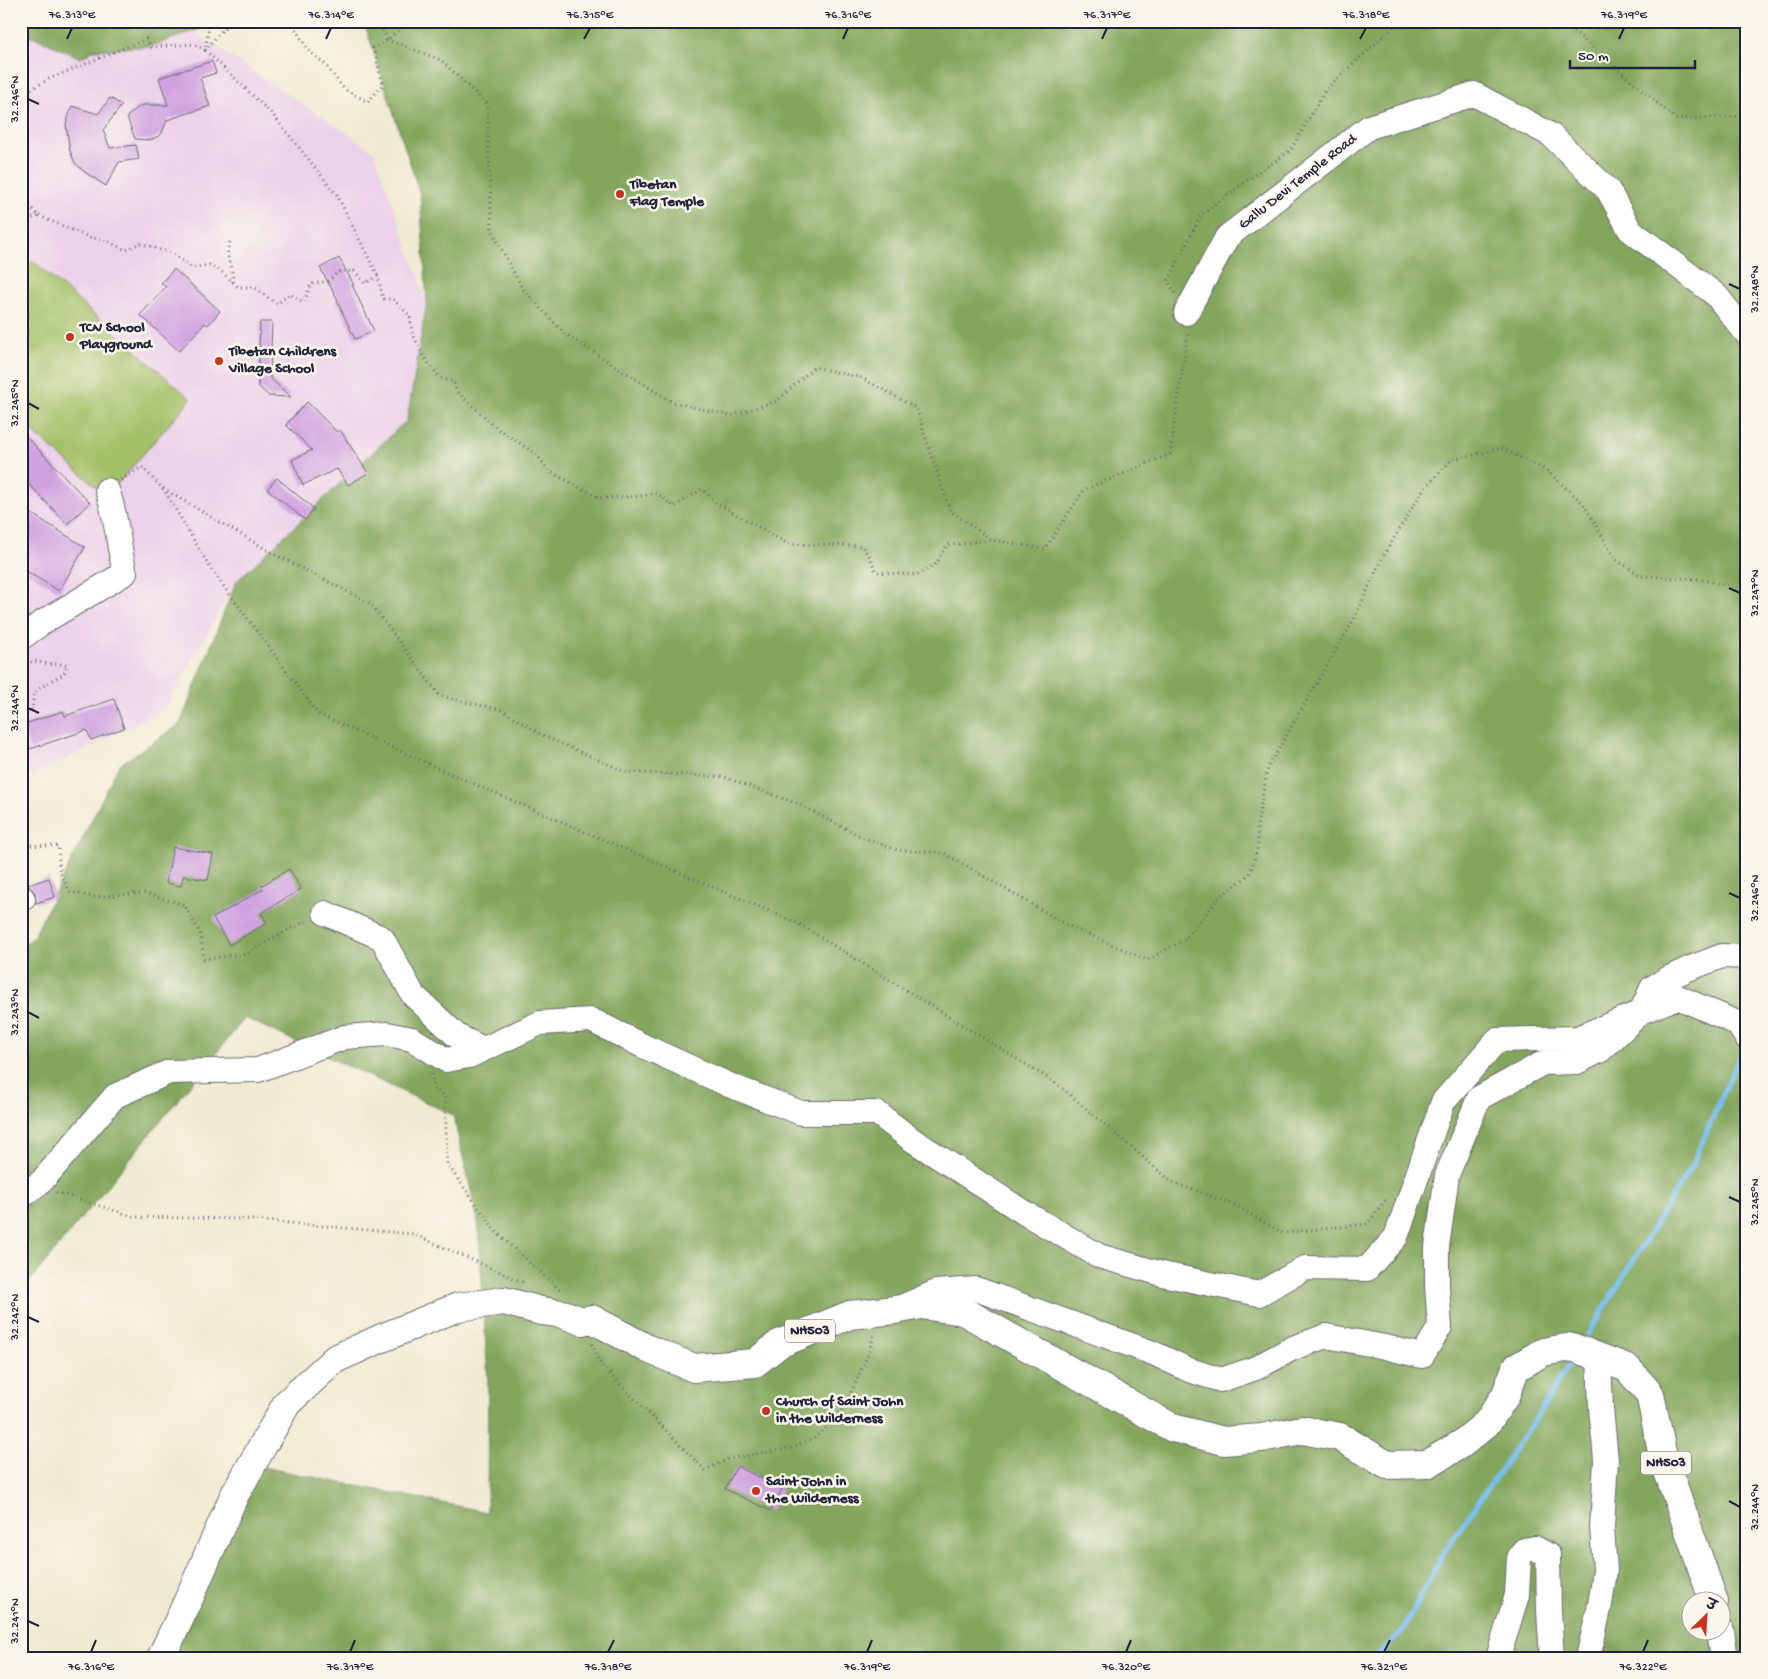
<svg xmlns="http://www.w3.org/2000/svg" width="1768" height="1679" font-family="'Gochi Hand','Playpen Sans Deva',sans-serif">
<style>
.built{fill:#ecd1ea}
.green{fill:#a4c068;stroke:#637152}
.forest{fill:#83a65c;stroke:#52644c;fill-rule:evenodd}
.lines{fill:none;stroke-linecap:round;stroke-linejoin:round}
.stream{stroke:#78c0f0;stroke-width:5}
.building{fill:#d0a3e0}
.minor-casing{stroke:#6a6870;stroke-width:26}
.major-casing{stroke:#6a6870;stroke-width:30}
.path{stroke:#6a6870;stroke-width:3;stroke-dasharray:1 4;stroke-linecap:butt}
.minor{stroke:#fff;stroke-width:24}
.major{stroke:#fff;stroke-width:28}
.ticks{fill:none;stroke:#22223b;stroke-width:2}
.poi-dot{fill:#c8321e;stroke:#fbf7ec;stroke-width:2}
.labels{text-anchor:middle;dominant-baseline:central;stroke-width:5;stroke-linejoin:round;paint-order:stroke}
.shield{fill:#fbf7ec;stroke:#636270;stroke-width:1}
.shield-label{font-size:14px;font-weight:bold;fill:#22223b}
.street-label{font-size:15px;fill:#22223b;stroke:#fbf7ec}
.poi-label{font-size:15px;font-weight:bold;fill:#22223b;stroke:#fbf7ec;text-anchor:start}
.neatline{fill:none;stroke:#22223b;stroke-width:2}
.ticks-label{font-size:12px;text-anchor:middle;fill:#22223b}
</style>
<rect width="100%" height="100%" fill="#fbf7ec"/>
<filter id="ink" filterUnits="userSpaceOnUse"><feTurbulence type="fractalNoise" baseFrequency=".02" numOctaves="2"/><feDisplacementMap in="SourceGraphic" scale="10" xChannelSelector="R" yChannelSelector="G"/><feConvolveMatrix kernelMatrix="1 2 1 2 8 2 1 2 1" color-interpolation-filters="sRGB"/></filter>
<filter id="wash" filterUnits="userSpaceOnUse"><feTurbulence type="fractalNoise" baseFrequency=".0096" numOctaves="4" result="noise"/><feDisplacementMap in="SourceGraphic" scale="20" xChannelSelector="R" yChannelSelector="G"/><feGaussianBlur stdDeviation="1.12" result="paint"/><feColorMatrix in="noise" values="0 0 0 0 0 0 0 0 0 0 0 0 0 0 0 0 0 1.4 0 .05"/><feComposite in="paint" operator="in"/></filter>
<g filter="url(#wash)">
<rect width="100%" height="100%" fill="#f1ead2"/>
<path class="built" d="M21,21H177L374,151L427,302L407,420L236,582L165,709L32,776L21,774Z"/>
<path class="green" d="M33,261L191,399L107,496L21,422V274Z"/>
<path class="forest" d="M21,21H222L152,46L94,50L81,58L21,31Z
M352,21H1747V1658H172L258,1466L487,1512L488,1380L478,1221L453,1115L245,1018L21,1292V948L34,936L119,765L180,724L236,582L407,420L427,302L420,194L366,28ZM1690,1602H1720V1632H1690Z"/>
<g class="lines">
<path class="stream" d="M1584,1341L1693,1163L1745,1044
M1375,1658L1404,1629L1440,1558L1544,1406L1574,1357"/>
</g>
<g id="blocks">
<path class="building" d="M212,61L216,73L200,78L210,106L167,120L162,133L157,137L150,140L135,139L127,117L138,107L144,105H168L159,78Z
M110,98L122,105L103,130L110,148L136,145L139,159L119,162L106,186L86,173L75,163L70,151L66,124L72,106L98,114Z
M339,258L354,285H352L374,331L355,339L337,301L338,300L320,268Z
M174,269L220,311L208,325L205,323L179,351L140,315L166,287L161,283Z
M260,322H272L270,378L291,397L269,396L258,386Z
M307,402L337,432L340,430L368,473L348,485L337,469L303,485L292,460L312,450L286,425Z
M21,431L90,503L67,524L21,476Z
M277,478L314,509L305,520L267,489Z
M21,507L85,547L59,591L21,568Z
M114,699L124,728L91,740L87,730L30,749L22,725L63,711L65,716Z
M173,847L213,854L208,880L183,876L181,886L166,883Z
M289,869L301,889L261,913L267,923L229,945L213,918L263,889L261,886Z
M49,878L55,897L36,903L35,893L28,885Z
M737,1466L782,1489L771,1511L725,1489Z"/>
</g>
</g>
<g filter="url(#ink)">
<use href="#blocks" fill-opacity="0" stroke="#6a6870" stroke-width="1"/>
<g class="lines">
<defs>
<path id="minor" d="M1186,313L1227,237L1369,127L1474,94L1551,135L1608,190L1630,230L1716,295L1747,334
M21,638L43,622L125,573C118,546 117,516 107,490
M21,900L23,899
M325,913L382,938L413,995L457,1036L483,1049
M21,1197L42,1181L115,1096L169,1072L258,1070L345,1037L387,1034L412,1039L446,1060L469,1056L540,1023L591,1020L641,1045L729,1085L801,1113H877L911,1139L1023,1212L1099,1256L1162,1274L1259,1294L1305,1268L1367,1269L1396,1237L1443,1102L1497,1040L1577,1038L1678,997L1737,1023L1747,1038
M904,1306L936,1292L976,1289L1153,1353L1189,1370L1221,1380L1256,1368L1293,1348L1326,1336L1385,1347L1422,1356L1440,1327L1437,1286V1247L1447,1175L1479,1098L1543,1063L1577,1062L1601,1050L1641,1012L1652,988L1671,977L1688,969L1722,956L1747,957
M1498,1658L1517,1595L1519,1558L1524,1550L1535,1548L1548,1555L1549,1611L1552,1658
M1588,1658L1600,1605L1605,1571L1602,1527L1606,1460L1601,1408L1599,1357"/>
<path id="major" d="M1720,1632L1724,1658
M161,1658L187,1603L234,1496L287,1403L335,1359L382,1338L458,1307L504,1301L541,1311L563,1314L582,1321L592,1319L648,1349L694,1368L755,1363L779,1344L850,1315L895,1310L921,1305L963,1311L1173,1428L1224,1441L1261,1438L1302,1430L1340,1437L1387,1465L1427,1464L1463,1443L1487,1423L1505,1396L1516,1368L1543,1352L1572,1347L1627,1368L1650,1394L1663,1457L1714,1602"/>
</defs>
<use href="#minor" class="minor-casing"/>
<use href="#major" class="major-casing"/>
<path class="path" d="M210,21L205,50L273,115L337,195L378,276
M290,21L310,52L325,64L344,89L368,102L383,84L373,48L388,40L408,21
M378,21L388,40L441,60L487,104L492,231L522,288L565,334L672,402L731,416L777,401L814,367L862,378L916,408L950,511L992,540L1045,549L1084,490L1170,454L1188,331
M1562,21L1676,119L1747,116
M21,106L28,91L49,79L146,39L151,47L194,44L205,50L225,27L229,21
M21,131L25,156L21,168
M21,188L25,201L39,216L21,222
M39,216L91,238L102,239L126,250L140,243L173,254L192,268L209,265L221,271L238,287H254L277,304L290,294L304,302L311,284L328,281L338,272L354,271L365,283L378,276L383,299H393L410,316L412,332L423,356L440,378L454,382L456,391L498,429L536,454L549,471L600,498L643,496L657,493L674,507L702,489L715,502L788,544L862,546L870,557L876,572L917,575L935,565L947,545L991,540
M230,242C223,258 234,266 233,282
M1175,293L1168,281L1201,215L1253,176L1290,151L1326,89L1398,23L1403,21
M121,480L142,467L162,488L274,554L370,603L440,696L502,710L544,736L626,772L724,777L796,803L862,837L897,850L944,853L1069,926L1147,960L1184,940L1219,898L1250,874L1258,846L1257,826L1268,767L1354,619L1381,560L1423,490L1451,460L1502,448L1547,471L1583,503L1616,560L1642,576L1697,579L1747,589
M163,488L211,569L318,714L453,775L799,924L1056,1083L1172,1182L1233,1204L1283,1233L1367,1224L1387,1198
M21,665L34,661L49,664H67L64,674L50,681L34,693L32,710L21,714
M21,845L58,846L60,873L70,892L94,897L144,893L184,905L200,933L204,959L246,954L286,931L307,921
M432,1074L433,1088L445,1096L447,1164L497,1233L562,1292
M56,1192L135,1217L244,1219L413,1234L523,1282
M592,1344L601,1365L705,1470L728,1459L792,1448L814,1438L831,1424L845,1406L870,1350L874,1332"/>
<use href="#minor" class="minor"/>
<use href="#major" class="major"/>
</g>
</g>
<path class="ticks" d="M67,39L72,28M326,39L331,28M584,39L590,28M843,39L848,28M1102,39L1107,28M1360,39L1366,28M1619,39L1624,28M28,99L39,104M1729,284L1740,289M28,403L39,409M1729,588L1740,593M28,708L39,713M1729,893L1740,898M28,1012L39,1018M1729,1197L1740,1202M28,1317L39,1322M1729,1501L1740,1507M28,1621L39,1626M91,1652L96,1640M350,1652L355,1640M608,1652L614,1640M867,1652L872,1640M1126,1652L1131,1640M1384,1652L1390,1640M1643,1652L1648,1640"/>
<g class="poi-dot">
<circle cx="620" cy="194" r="5"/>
<circle cx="70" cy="337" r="5"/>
<circle cx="219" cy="361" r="5"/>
<circle cx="766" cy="1411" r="5"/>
<circle cx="756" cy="1491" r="5"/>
</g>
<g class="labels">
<g class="shield">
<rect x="785" y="1319.5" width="50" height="23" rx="4"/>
<rect x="1641" y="1451.5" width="50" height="23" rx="4"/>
</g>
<g class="shield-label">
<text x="810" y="1331">NH503</text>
<text x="1666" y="1463">NH503</text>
</g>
<g class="street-label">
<text transform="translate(1298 182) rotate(-38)">Gallu Devi Temple Road</text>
</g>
<g class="poi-label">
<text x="630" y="185">Tibetan<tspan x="630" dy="17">Flag Temple</tspan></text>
<text x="80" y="328">TCV School<tspan x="80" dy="17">Playground</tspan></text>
<text x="229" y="352">Tibetan Childrens<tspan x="229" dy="17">Village School</tspan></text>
<text x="776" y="1402">Church of Saint John<tspan x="776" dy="17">in the Wilderness</tspan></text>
<text x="766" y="1482">Saint John in<tspan x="766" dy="17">the Wilderness</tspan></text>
</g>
</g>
<rect width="1768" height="1679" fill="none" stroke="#fbf7ec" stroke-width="55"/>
<g transform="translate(1706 1616) rotate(25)"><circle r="24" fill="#fbf7ec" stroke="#a4a2a5"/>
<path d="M0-4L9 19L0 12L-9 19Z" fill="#c8321e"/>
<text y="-8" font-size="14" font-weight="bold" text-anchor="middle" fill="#22223b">उ</text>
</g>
<path d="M1570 60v8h125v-8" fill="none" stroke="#22223b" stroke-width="2.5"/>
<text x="1578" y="60" font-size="15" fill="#22223b" stroke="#fbf7ec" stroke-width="4" paint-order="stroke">50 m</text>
<rect x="28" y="28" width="1712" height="1624" class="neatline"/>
<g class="ticks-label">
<text x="72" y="18">76.313°E</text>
<text x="331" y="18">76.314°E</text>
<text x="590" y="18">76.315°E</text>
<text x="848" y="18">76.316°E</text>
<text x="1107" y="18">76.317°E</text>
<text x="1366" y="18">76.318°E</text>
<text x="1624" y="18">76.319°E</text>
<text transform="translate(14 99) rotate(-90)" y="4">32.246°N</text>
<text transform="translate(1754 289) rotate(-90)" y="4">32.248°N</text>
<text transform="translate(14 403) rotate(-90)" y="4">32.245°N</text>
<text transform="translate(1754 593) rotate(-90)" y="4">32.247°N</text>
<text transform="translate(14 708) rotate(-90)" y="4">32.244°N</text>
<text transform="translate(1754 898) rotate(-90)" y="4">32.246°N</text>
<text transform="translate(14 1012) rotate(-90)" y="4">32.243°N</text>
<text transform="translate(1754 1202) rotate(-90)" y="4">32.245°N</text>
<text transform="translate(14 1317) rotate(-90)" y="4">32.242°N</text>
<text transform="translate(1754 1507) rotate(-90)" y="4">32.244°N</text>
<text transform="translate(14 1621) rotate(-90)" y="4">32.241°N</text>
<text x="91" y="1670">76.316°E</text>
<text x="350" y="1670">76.317°E</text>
<text x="608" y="1670">76.318°E</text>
<text x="867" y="1670">76.319°E</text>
<text x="1126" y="1670">76.320°E</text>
<text x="1384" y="1670">76.321°E</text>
<text x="1643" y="1670">76.322°E</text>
</g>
</svg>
